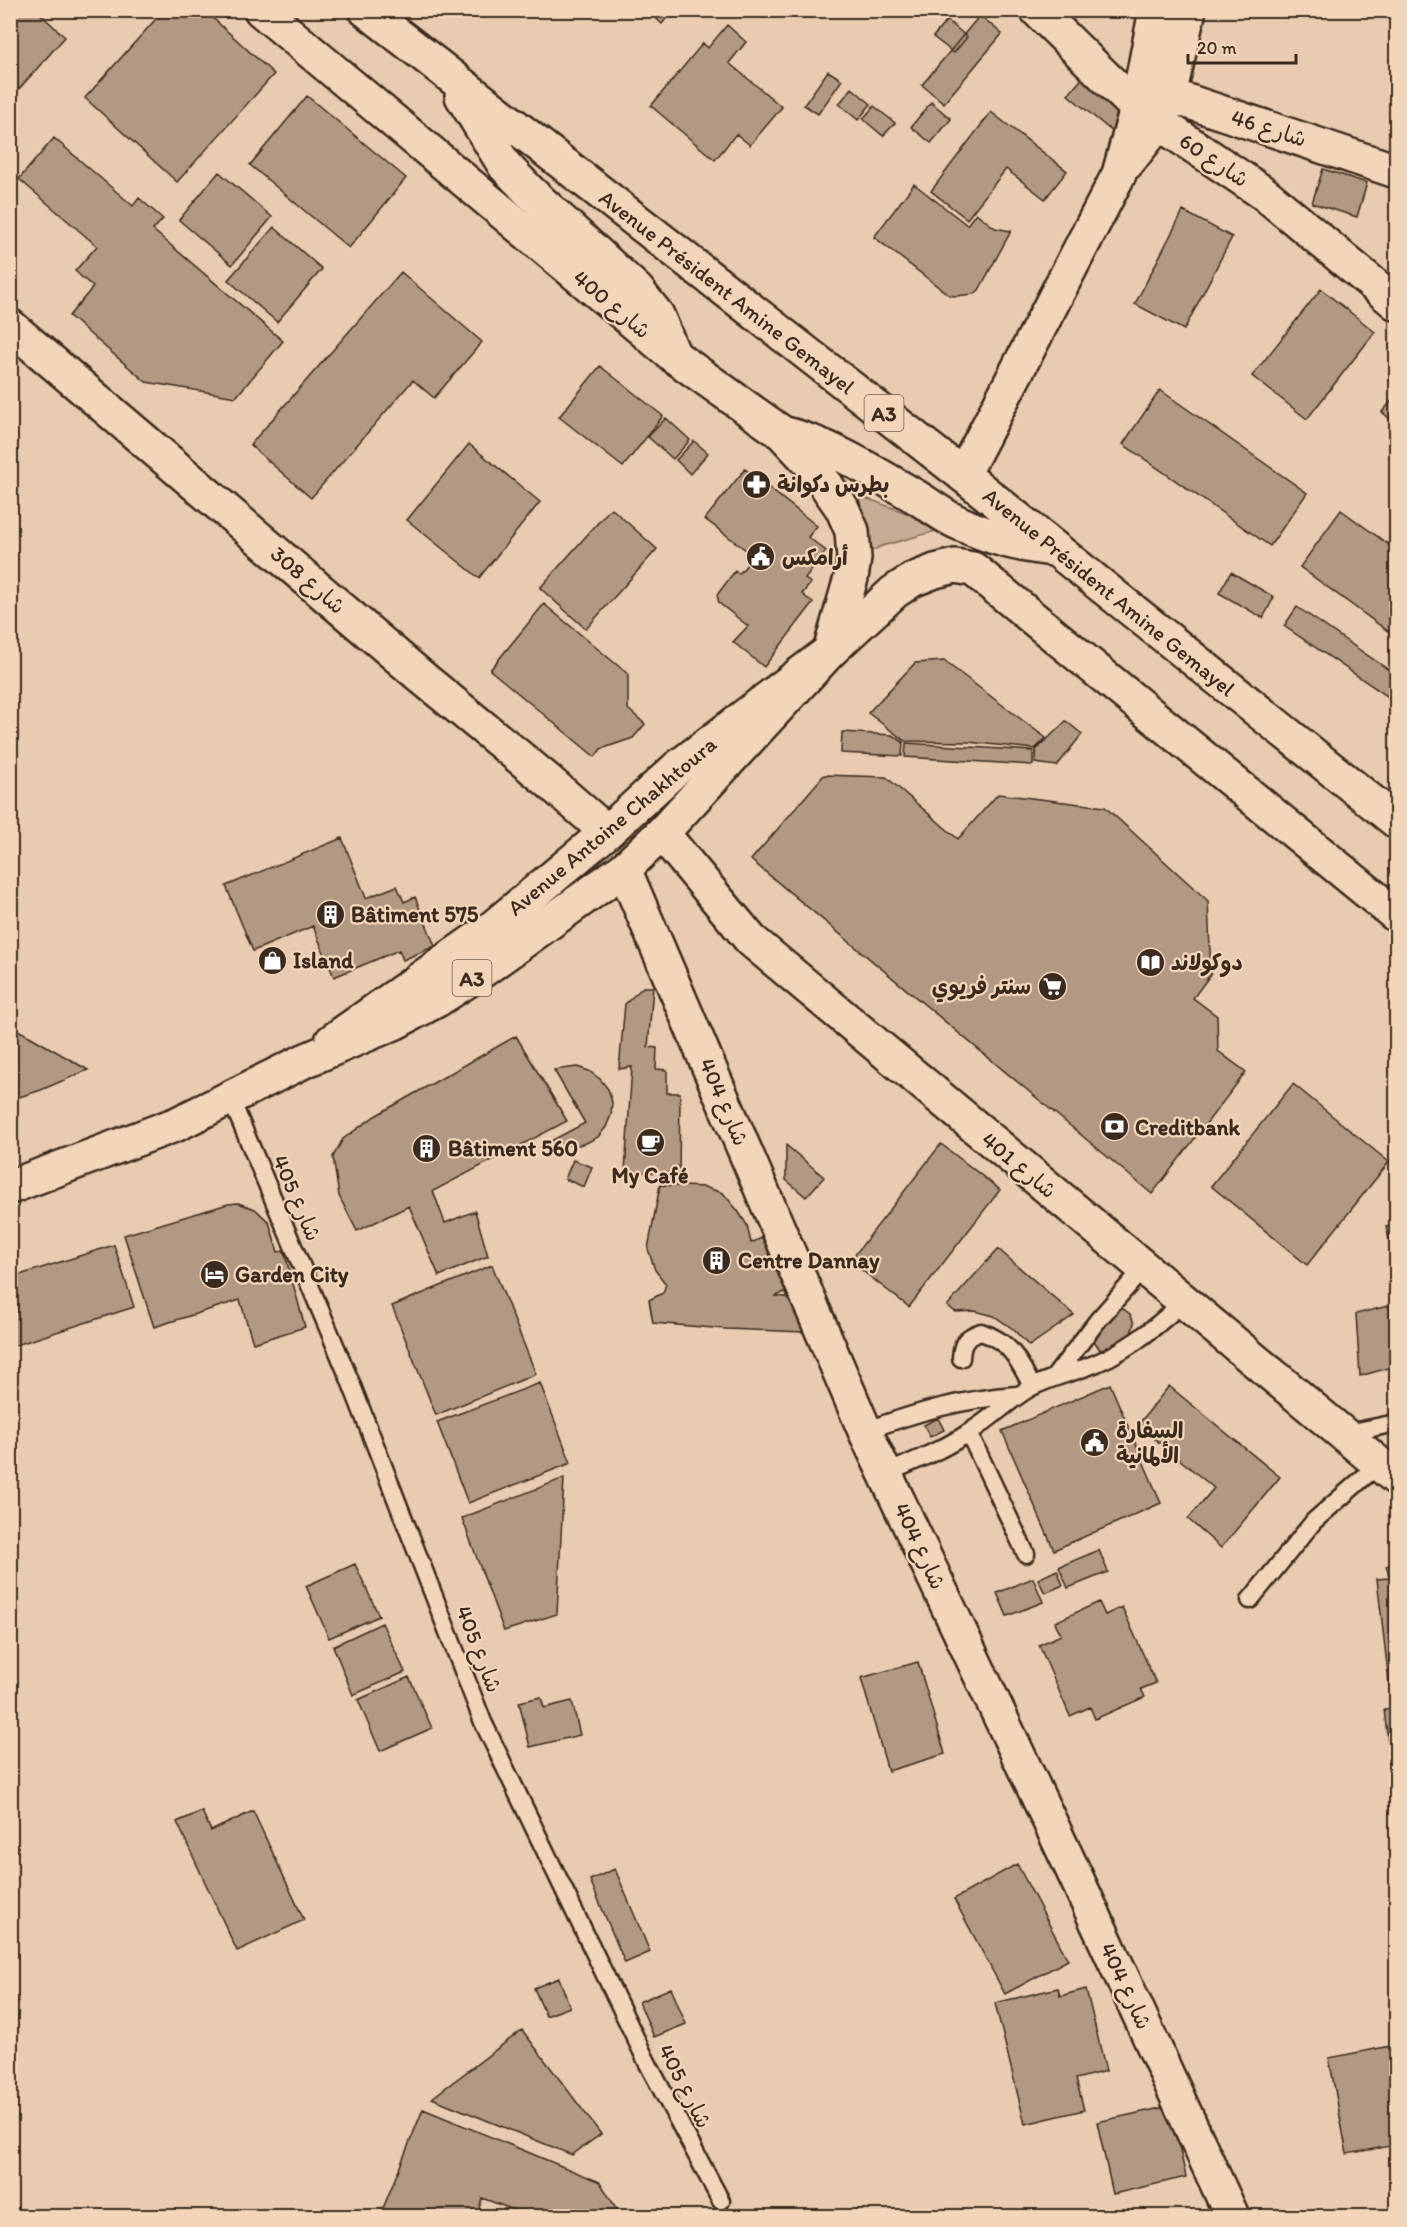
<svg xmlns="http://www.w3.org/2000/svg" width="1407" height="2227" font-family="Itim,'Playpen Sans Arabic',sans-serif">
<style>
.green{fill:#c8ad95;stroke:#826c5a;stroke-width:1.5}
.building{fill:#b29983;stroke:#3b2a1e;stroke-width:1.5}
.lines{fill:none;stroke-linecap:round;stroke-linejoin:round}
.lane-casing{stroke:#3b2a1e;stroke-width:21}
.street-casing{stroke:#3b2a1e;stroke-width:38}
.secondary-casing{stroke:#3b2a1e;stroke-width:38}
.highway-casing{stroke:#3b2a1e;stroke-width:38}
.lane{stroke:#f3d5b9;stroke-width:16}
.street{stroke:#f3d5b9;stroke-width:33}
.secondary{stroke:#f3d5b9;stroke-width:33}
.highway{stroke:#f3d5b9;stroke-width:33}
.labels{text-anchor:middle;dominant-baseline:central;stroke-width:4.5;stroke-linejoin:round;paint-order:stroke}
.shield{fill:#f3d5b9;stroke:#725d4c;stroke-width:1.5}
.shield-label{font-size:21px;font-weight:bold;fill:#3b2a1e}
.street-label{font-size:22px;fill:#3b2a1e;stroke:#f3d5b9}
.poi-label{font-size:22px;font-weight:bold;fill:#3b2a1e;stroke:#f3d5b9;text-anchor:start}
</style>
<rect width="100%" height="100%" fill="#e8cbb0"/>
<filter id="ink" filterUnits="userSpaceOnUse"><feTurbulence type="fractalNoise" baseFrequency=".0167" numOctaves="2"/><feDisplacementMap in="SourceGraphic" scale="12" xChannelSelector="R" yChannelSelector="G"/><feConvolveMatrix kernelMatrix="1 2 1 2 8 2 1 2 1" color-interpolation-filters="sRGB"/></filter>
<g filter="url(#ink)">
<path class="green" d="M859,496L871,500L947,528L882,546L869,552Z"/>
<path class="building" d="M10,10H36L65,37L10,99Z
M164,10H204L274,74L177,182L85,98Z
M647,10H673L662,24Z
M980,15L1002,34L944,103L922,85Z
M947,20L967,37L954,53L933,37Z
M727,25L746,42L729,63L782,107L750,145L736,134L715,160L651,106L703,43L708,48Z
M828,71L842,80L818,114L804,105Z
M1086,74L1133,113L1115,134L1068,95Z
M852,88L871,104L858,120L839,104Z
M307,96L406,178L349,248L250,165Z
M931,102L951,119L931,143L911,127Z
M874,106L895,123L883,136L863,119Z
M991,112L1067,171L1045,199L1006,169L967,219L931,191Z
M1396,118V140L1391,139Z
M54,138L133,206L139,198L163,219L153,230L283,341L236,397L146,382L69,316L93,287L75,271L97,246L19,179Z
M1323,169L1367,183L1357,217L1312,203Z
M219,172L272,217L232,265L179,220Z
M914,184L967,225L976,213L995,228L1011,231L979,290L974,294L956,296L949,295L874,237Z
M1183,211L1232,237L1184,330L1135,304Z
M274,227L322,269L277,322L228,280Z
M401,272L482,342L434,398L413,380L311,498L250,445Z
M1321,289L1375,332L1307,419L1252,376Z
M600,366L663,416L623,467L559,417Z
M1160,390L1307,493L1270,546L1123,444Z
M1396,396V424L1382,412Z
M666,418L690,440L673,459L648,437Z
M694,441L708,453L690,474L676,460Z
M469,444L540,502L479,578L407,520Z
M745,469L817,526L808,537L826,551L805,579L811,583L802,594L813,603L764,667L733,642L748,626L719,603L717,595L735,571L739,574L754,556L705,519Z
M611,508L657,549L586,629L540,588Z
M1341,510L1396,550V637L1300,567Z
M1231,572L1274,597L1263,618L1219,593Z
M544,604L628,674V709L645,724L633,738L601,749L595,757L490,670Z
M1297,607L1396,675V702L1284,626Z
M944,661L1046,738L1035,749L968,742L905,741L868,713L915,663Z
M1066,721L1082,734L1057,766L1035,763L1036,750Z
M842,732L892,735L903,742L902,756L841,753Z
M906,743L1033,751V765L905,757Z
M824,775L886,777L958,839L998,794L1105,807L1208,901L1211,974L1193,998L1217,1016L1218,1051L1246,1072L1152,1194L751,860Z
M342,838L366,898L397,886L404,902L415,897L435,946L403,960L399,950L334,977L313,926L253,951L226,886Z
M643,987H653L648,1047L657,1048L656,1069L667,1070V1093H680L679,1174L625,1171L632,1067L619,1069L625,1004Z
M10,1026L31,1037L88,1070L41,1090L10,1100Z
M516,1036L567,1121L433,1191L445,1223L475,1211L488,1256L439,1276L409,1206L357,1231L339,1196L333,1157L343,1139L375,1116Z
M577,1067L589,1071L600,1079L608,1089L612,1102L611,1115L606,1127L598,1137L586,1143L574,1146L551,1141L585,1123L554,1070Z
M1293,1084L1389,1162L1307,1265L1211,1186Z
M941,1144L1000,1190L909,1307L850,1261Z
M786,1145L824,1177L806,1197L786,1180Z
M573,1160L592,1167L584,1187L565,1179Z
M660,1185L704,1187L723,1193L738,1211L747,1225L751,1243L770,1234L796,1287L776,1296L804,1299V1332L726,1329L653,1323L649,1300L663,1293L666,1284L655,1270L648,1249Z
M238,1203L255,1209L269,1222L278,1252L284,1251L305,1327L253,1343L240,1300L154,1327L124,1235L228,1204Z
M1396,1224V1266L1386,1227Z
M114,1245L134,1307L10,1347V1278Z
M998,1249L1074,1315L1029,1346L1013,1329L994,1316L975,1311L956,1312L947,1306Z
M492,1265L536,1374L436,1415L392,1306Z
M1396,1304V1366L1360,1376L1356,1314Z
M1122,1308L1130,1314L1134,1323L1130,1337L1101,1351L1092,1338L1112,1309Z
M540,1383L571,1463L468,1503L437,1422Z
M1110,1384L1161,1503L1054,1550L1002,1431Z
M1169,1386L1280,1477L1221,1548L1188,1519L1214,1488L1138,1425Z
M938,1418L944,1430L930,1437L924,1425Z
M564,1478L557,1614L504,1631L462,1518Z
M1099,1550L1108,1572L1068,1588L1059,1567Z
M1396,1563V1698L1391,1699L1377,1579L1390,1578L1386,1566Z
M355,1564L379,1616L329,1638L306,1586Z
M1057,1570L1063,1585L1045,1593L1038,1579Z
M1033,1578L1043,1602L1007,1616L997,1593Z
M1099,1602L1105,1615L1122,1607L1156,1683L1141,1689L1145,1697L1095,1719L1090,1707L1070,1716L1039,1645L1061,1635L1055,1622Z
M382,1623L405,1672L353,1695L333,1646Z
M918,1662L945,1754L888,1771L861,1678Z
M409,1677L432,1728L380,1751L358,1700Z
M541,1697L544,1708L572,1701L580,1735L530,1747L519,1702Z
M1396,1709V1779L1393,1780L1384,1710Z
M202,1811L211,1831L253,1811L304,1920L237,1951L177,1822Z
M1017,1864L1068,1960L1005,1994L954,1899Z
M615,1869L650,1952L625,1963L590,1880Z
M559,1978L570,2007L546,2016L534,1988Z
M671,1988L686,2024L654,2037L639,2002Z
M1058,1988L1060,1996L1086,1989L1106,2071L1076,2079L1084,2110L1025,2124L995,2003Z
M522,2030L601,2134L572,2155L432,2098Z
M1396,2045V2145L1347,2154L1329,2058Z
M1170,2106L1186,2177L1113,2194L1097,2122Z
M423,2109L600,2182L621,2216H530L482,2198L477,2216H380Z"/>
<g class="lines">
<defs>
<path id="lane" d="M230,1097L349,1378L483,1722L647,2062L721,2201
M961,1358C962,1342 966,1337 981,1332C1011,1342 1018,1360 1032,1386
M1055,1376L1098,1320L1143,1269
M865,1431C917,1412 962,1399 1017,1395
M969,1433L1026,1554
M1343,1434L1396,1423
M885,1474C914,1461 945,1449 971,1431C992,1418 1009,1400 1030,1388C1047,1379 1063,1375 1081,1369C1121,1356 1153,1330 1183,1302
M1250,1600L1314,1521L1379,1464"/>
<path id="street" d="M1037,10L1137,108L1265,194L1396,303"/>
<path id="secondary" d="M261,10L674,356L782,433L812,465L842,508L852,531L854,558L851,578L830,651L678,767L607,832L491,929L332,1041
M1142,82L1169,95L1396,171
M1127,163L1159,123L1169,95L1189,10
M10,326L425,680L546,779L607,832
M963,475L1119,174L1137,108L1156,10
M662,833L751,940L1396,1478
M624,869L865,1431L1076,1877L1232,2216"/>
<path id="highway" d="M366,10L963,475L1396,821
M462,96L505,166L529,191L637,290L657,315L674,356
M782,433C832,445 873,472 918,498C931,506 943,516 957,522C991,538 1017,545 1054,549
M10,1187L177,1124L304,1061L396,1022L437,1000L476,975L624,869L662,833L830,651L894,592L912,580L935,571L955,566L973,569L1396,915"/>
</defs>
<use href="#lane" class="lane-casing"/>
<use href="#street" class="street-casing"/>
<use href="#secondary" class="secondary-casing"/>
<use href="#highway" class="highway-casing"/>
<use href="#lane" class="lane"/>
<use href="#street" class="street"/>
<use href="#secondary" class="secondary"/>
<use href="#highway" class="highway"/>
</g>
</g>
<defs>
<symbol id="pharmacy-disc" viewBox="-11 -11 22 22"><circle r="9.5" fill="#3b2a1e" stroke="#f3d5b9"/><path d="M-2-6h4v4h4v4h-4v4h-4v-4h-4v-4h4Z" fill="#fff"/></symbol>
<symbol id="civic-disc" viewBox="-11 -11 22 22"><circle r="9.5" fill="#3b2a1e" stroke="#f3d5b9"/><path d="M-.6-6.5H3V-4.5H.6V-3L4-1V1h2V6H-6V1h2V-1L-.6-3ZM-1.2 2.5V6h2.4V2.5Z" fill="#fff"/></symbol>
<symbol id="building-disc" viewBox="-11 -11 22 22"><circle r="9.5" fill="#3b2a1e" stroke="#f3d5b9"/><path d="M-4-6H4V6H1V3H-1V6H-4ZM-2.5-4.3h1.7v1.8h-1.7ZM.8-4.3h1.7v1.8H.8ZM-2.5-1h1.7V.8h-1.7ZM.8-1h1.7V.8H.8Z" fill="#fff"/></symbol>
<symbol id="shop-disc" viewBox="-11 -11 22 22"><circle r="9.5" fill="#3b2a1e" stroke="#f3d5b9"/><path d="M-5-2.5h2.3a2.7 3.5 0 0 1 5.4 0H5L5.5 6h-11ZM-1.5-2.5h3a1.5 2.3 0 0 0-3 0Z" fill="#fff"/></symbol>
<symbol id="library-disc" viewBox="-11 -11 22 22"><circle r="9.5" fill="#3b2a1e" stroke="#f3d5b9"/><path d="M-6-4Q-3-5.5-.7-3.5V5Q-3 3-6 4ZM6-4Q3-5.5 .7-3.5V5Q3 3 6 4Z" fill="#fff"/></symbol>
<symbol id="supermarket-disc" viewBox="-11 -11 22 22"><circle r="9.5" fill="#3b2a1e" stroke="#f3d5b9"/><path d="M-6-5.5h2.5l.6 2H6L4.5 2H-2.5L-4.4-4H-6ZM-1.5 3.2a1.3 1.3 0 1 0 .1 0ZM3 3.2a1.3 1.3 0 1 0 .1 0Z" fill="#fff"/></symbol>
<symbol id="bank-disc" viewBox="-11 -11 22 22"><circle r="9.5" fill="#3b2a1e" stroke="#f3d5b9"/><path d="M-6-4H6V4H-6ZM0-2.3a2.3 2.3 0 1 0 0 4.6a2.3 2.3 0 1 0 0-4.6Z" fill="#fff"/></symbol>
<symbol id="cafe-disc" viewBox="-11 -11 22 22"><circle r="9.5" fill="#3b2a1e" stroke="#f3d5b9"/><path d="M-5.5-4.5H6V0H3Q3 3.5 0 3.5H-2.5Q-5.5 3.5-5.5 0ZM3-3.2v2h1.7v-2ZM-6 4.5H4V6H-6Z" fill="#fff"/></symbol>
<symbol id="hotel-disc" viewBox="-11 -11 22 22"><circle r="9.5" fill="#3b2a1e" stroke="#f3d5b9"/><path d="M-6-4.5h1.5V1H6V5H4.5V3h-9V5H-6ZM-4 0a1.8 1.8 0 1 1 3.6 0ZM.5 0V-2.5h3Q6-2.5 6 0Z" fill="#fff"/></symbol>
</defs>
<g fill-rule="evenodd">
<use href="#pharmacy-disc" x="740" y="468" width="33" height="33"/>
<use href="#civic-disc" x="744" y="540" width="33" height="33"/>
<use href="#building-disc" x="314" y="898" width="33" height="33"/>
<use href="#shop-disc" x="256" y="944" width="33" height="33"/>
<use href="#library-disc" x="1134" y="946" width="33" height="33"/>
<use href="#supermarket-disc" x="1036" y="970" width="33" height="33"/>
<use href="#bank-disc" x="1098" y="1110" width="33" height="33"/>
<use href="#cafe-disc" x="634" y="1126" width="33" height="33"/>
<use href="#building-disc" x="410" y="1132" width="33" height="33"/>
<use href="#building-disc" x="700" y="1244" width="33" height="33"/>
<use href="#hotel-disc" x="198" y="1258" width="33" height="33"/>
<use href="#civic-disc" x="1078" y="1426" width="33" height="33"/>
</g>
<g class="labels">
<g class="shield">
<rect x="864.5" y="395" width="39" height="36" rx="4.5"/>
<rect x="452.5" y="960" width="39" height="36" rx="4.5"/>
</g>
<g class="shield-label">
<text x="884" y="413">A3</text>
<text x="472" y="978">A3</text>
</g>
<g class="street-label">
<text transform="translate(1269 128) rotate(18)">شارع 46</text>
<text transform="translate(1214 160) rotate(34)">شارع 60</text>
<text transform="translate(727 292) rotate(38)">Avenue Président Amine Gemayel</text>
<text transform="translate(612 304) rotate(40)">شارع 400</text>
<text transform="translate(308 580) rotate(41)">شارع 308</text>
<text transform="translate(1109 592) rotate(39)">Avenue Président Amine Gemayel</text>
<text transform="translate(612 826) rotate(-40)">Avenue Antoine Chakhtoura</text>
<text transform="translate(724 1102) rotate(67)">شارع 404</text>
<text transform="translate(1019 1165) rotate(40)">شارع 401</text>
<text transform="translate(297 1198) rotate(67)">شارع 405</text>
<text transform="translate(920 1546) rotate(65)">شارع 404</text>
<text transform="translate(479 1649) rotate(69)">شارع 405</text>
<text transform="translate(1126 1986) rotate(65)">شارع 404</text>
<text transform="translate(685 2086) rotate(63)">شارع 405</text>
</g>
<g class="poi-label">
<text x="777" y="484">بطرس دكوانة</text>
<text x="782" y="557">أرامكس</text>
<text x="351" y="914">Bâtiment 575</text>
<text x="293" y="960">Island</text>
<text x="1171" y="962">دوكولاند</text>
<text x="1031" y="986" text-anchor="end">سنتر فريوي</text>
<text x="1135" y="1127">Creditbank</text>
<text x="448" y="1148">Bâtiment 560</text>
<text x="650" y="1175" text-anchor="middle">My Café</text>
<text x="738" y="1260">Centre Dannay</text>
<text x="235" y="1274">Garden City</text>
<text x="1116" y="1430">السفارة<tspan x="1116" dy="25">الألمانية</tspan></text>
</g>
</g>
<rect width="1407" height="2227" fill="none" stroke="#f3d5b9" stroke-width="36"/>
<rect x="18" y="18" width="1371" height="2191" fill="none" stroke="#3b2a1e" stroke-width="2" filter="url(#ink)"/>
<path d="M1188 54v9h108v-9" fill="none" stroke="#3b2a1e" stroke-width="3"/>
<text x="1197" y="54" font-size="18" fill="#3b2a1e" stroke="#f3d5b9" stroke-width="4.5" paint-order="stroke">20 m</text>
</svg>
